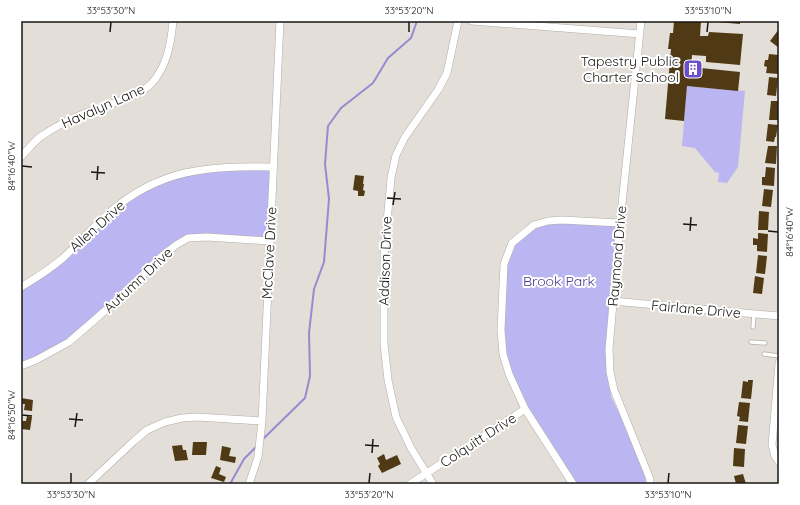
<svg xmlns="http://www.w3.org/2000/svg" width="800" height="505" font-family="Quicksand,sans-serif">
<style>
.green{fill:#bbb5f1}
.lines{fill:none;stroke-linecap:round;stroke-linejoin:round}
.stream{stroke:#948bd1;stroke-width:2}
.building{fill:#503a15}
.service-casing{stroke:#b1aca6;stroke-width:5}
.minor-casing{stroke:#b1aca6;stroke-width:8}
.service{stroke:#fff;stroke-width:3.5}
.minor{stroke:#fff;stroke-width:7}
.ticks{fill:none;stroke:#181614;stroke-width:1.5}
.labels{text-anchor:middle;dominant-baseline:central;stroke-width:4;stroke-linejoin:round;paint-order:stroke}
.poi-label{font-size:14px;fill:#181614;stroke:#fff;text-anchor:end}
.street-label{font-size:14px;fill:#181614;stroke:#fff}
.park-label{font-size:14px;fill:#4c3a8d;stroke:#fff}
.neatline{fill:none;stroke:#181614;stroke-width:1.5}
.ticks-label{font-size:10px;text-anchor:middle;fill:#181614}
</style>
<rect width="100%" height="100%" fill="#e3ded7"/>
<path class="green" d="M687,86L745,91L738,167L727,183L718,182L719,173L715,172L695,148L682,146Z
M274,166L270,239L202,236L177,243L50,354L21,364V286L63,260L136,191L174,176Z
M559,221L621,224L607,339L611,397L631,436L645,474L646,484H574L545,438L507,371L500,330L506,255L526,231Z"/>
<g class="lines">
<path class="stream" d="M262,440L305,398L310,376L309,333L314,289L324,262L329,199L325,164L328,126L341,108L373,83L388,58L411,38L417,21
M230,484L244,459L257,446"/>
</g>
<path class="building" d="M674,21H701L700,36H708L709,32L743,34L740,65L706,62V56L692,55L691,67L740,72L738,91L687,86L684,121L665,119L671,49H668L670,33H673Z
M717,21H740V24L717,22Z
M779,29V48L770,41Z
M769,54L779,55L778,74L766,73L767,67L764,66L765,60H768Z
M769,77L778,78L776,96L767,95Z
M771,101H779L778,120H769Z
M768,124L778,125L776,137H775L774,142L766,141Z
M768,146H777L776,164L765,163Z
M766,167L775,168L774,186L762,185V177H765Z
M355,175L364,176L363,184H364L363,190L365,191L364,196H358V191L353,190Z
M764,189L773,190L771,207L762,206Z
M759,211L769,212L768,230H758Z
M758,233L768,234L767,252L757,251V245H753V238L758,239Z
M758,255L767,256L765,274L756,273Z
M755,276L764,278L762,294L753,293Z
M748,380H753L751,399L741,398L743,381L748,382Z
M21,398L33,400L32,411L24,410L25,404H21Z
M739,402L750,403L748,422L739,421L740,417L737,416Z
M27,416L32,417L30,430L21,429V421H26Z
M738,425L748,426L746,444L736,443Z
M193,442H207L206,455H192Z
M182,445L183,450H186L188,460L175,461L172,446Z
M222,446L231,448L229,456L236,457L235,463L220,460Z
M734,448L745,449L744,467L733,466Z
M384,454L386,460L397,455L401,464L382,473L378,466L380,464L377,458Z
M216,466L221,468L219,474L226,477L224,482L211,478Z
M743,474L746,484H736L734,476Z"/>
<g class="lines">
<defs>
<path id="service" d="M753,327L754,314
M751,342L765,343
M764,354L779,356"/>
<path id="minor" d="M472,21L640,34
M641,21L620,223L609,349L610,372L614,390L650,479V484
M21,157C27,150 33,143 40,137C53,128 68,120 83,114C99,108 141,96 152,83C167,66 171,43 173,21
M21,287C36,278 50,269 63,258C79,243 93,227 109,213C160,168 209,166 273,167
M612,301L779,316
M779,363L772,445L775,456L779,462
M21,366L36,360L69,342L114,303L162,256L176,245L188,238L207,237L269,241
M88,484L134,441L147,430L165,422L182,418L197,417L262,421
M249,484L258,457L262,421L280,21
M410,484L525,409
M433,484L411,448L396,417L388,380L384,344V255L391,178L396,155L405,137L438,90L447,73L458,21
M573,484L525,409L509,374L503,354L501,330L504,264L512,243L534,225L548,221L562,220L620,223"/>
</defs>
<use href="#service" class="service-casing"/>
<use href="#minor" class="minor-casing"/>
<use href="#service" class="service"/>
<use href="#minor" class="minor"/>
</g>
<path class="ticks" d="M110,32L111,22M409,32V22M707,32L708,22M22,166L32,167M91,172L105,173M97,180L98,166M387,198L401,199M393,205L395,192M683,224L697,225M690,231L691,217M768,231L778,232M22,415L32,416M69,419L83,420M75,427L77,413M365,445L379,446M372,453L373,439M71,483V473M369,483L370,473M668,483L669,473"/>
<defs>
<symbol id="building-square" viewBox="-11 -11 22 22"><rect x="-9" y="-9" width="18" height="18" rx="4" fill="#6a4fc8" stroke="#fff"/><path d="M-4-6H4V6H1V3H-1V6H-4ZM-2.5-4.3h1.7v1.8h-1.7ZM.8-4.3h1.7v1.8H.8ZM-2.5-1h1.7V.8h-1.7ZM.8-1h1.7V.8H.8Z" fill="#fff"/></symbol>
</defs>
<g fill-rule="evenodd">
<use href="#building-square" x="682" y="58" width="22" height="22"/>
</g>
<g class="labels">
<g class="poi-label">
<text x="679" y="61">Tapestry Public<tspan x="679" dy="16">Charter School</tspan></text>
</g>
<g class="street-label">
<text transform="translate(103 106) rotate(-24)">Havalyn Lane</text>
<text transform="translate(97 226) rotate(-42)">Allen Drive</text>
<text transform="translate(269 253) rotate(-87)">McClave Drive</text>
<text transform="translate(617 256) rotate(-85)">Raymond Drive</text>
<text transform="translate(385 261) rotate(-88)">Addison Drive</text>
<text transform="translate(138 280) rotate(-43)">Autumn Drive</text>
<text transform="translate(696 309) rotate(5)">Fairlane Drive</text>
<text transform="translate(478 440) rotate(-33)">Colquitt Drive</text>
</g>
<g class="park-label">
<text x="559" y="281">Brook Park</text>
</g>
</g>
<rect width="800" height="505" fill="none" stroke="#ffffff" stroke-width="44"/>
<rect x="22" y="22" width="756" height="461" class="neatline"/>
<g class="ticks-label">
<text x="111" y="14">33°53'30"N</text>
<text x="409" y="14">33°53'20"N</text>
<text x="708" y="14">33°53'10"N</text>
<text transform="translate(11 166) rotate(-90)" y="4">84°16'40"W</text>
<text transform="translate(789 232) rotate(-90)" y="4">84°16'40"W</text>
<text transform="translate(11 415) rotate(-90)" y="4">84°16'50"W</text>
<text x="71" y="498">33°53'30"N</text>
<text x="369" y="498">33°53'20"N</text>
<text x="668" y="498">33°53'10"N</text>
</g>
</svg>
